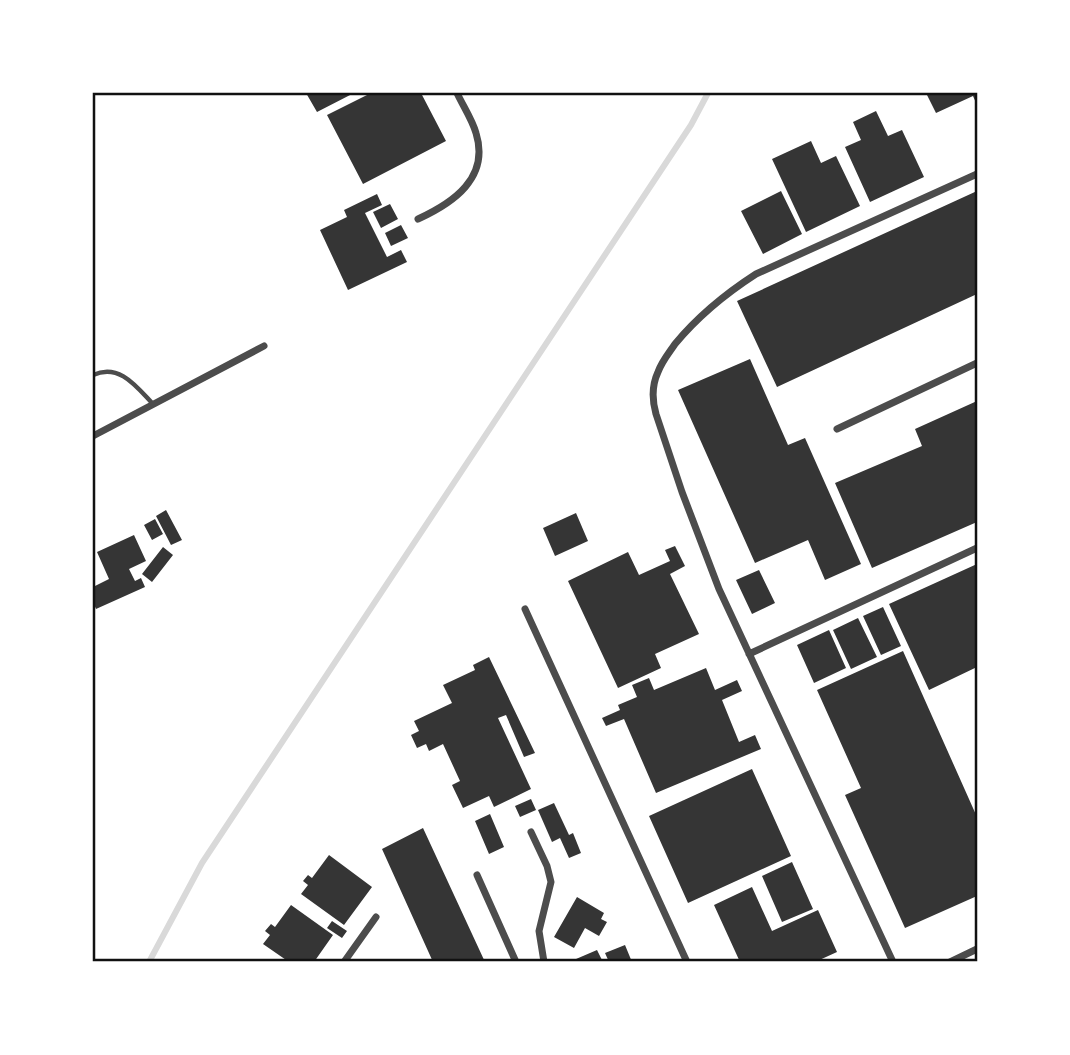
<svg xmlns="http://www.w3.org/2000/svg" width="1070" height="1055" font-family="Helvetica,sans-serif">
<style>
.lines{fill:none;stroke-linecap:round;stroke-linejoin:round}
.stream{stroke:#d9d9d9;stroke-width:6}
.building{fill:#353535}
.service{stroke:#4c4c4c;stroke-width:4.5}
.minor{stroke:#4c4c4c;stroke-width:7}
.neatline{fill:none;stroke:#111;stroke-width:2.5}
</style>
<rect width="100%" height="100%" fill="#fff"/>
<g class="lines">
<path class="stream" d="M149,962L202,863L691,125L708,93"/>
</g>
<path class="building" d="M306,93H354L317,112Z
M371,93H421L446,141L363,184L327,115Z
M926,93H977V105L973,96L936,113Z
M876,111L888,136L902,130L924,177L870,202L845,147L861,140L853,122Z
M811,141L821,163L836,156L860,206L806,232L772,159Z
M781,191L802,234L763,254L741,211Z
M977,191V294L777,387L737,301Z
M377,194L382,205L365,213L387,257L401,250L407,262L348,290L320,230L347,217L344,210Z
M390,204L398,219L381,228L373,212Z
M401,225L408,238L391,246L385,233Z
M750,359L788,445L805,438L861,564L825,580L808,540L755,563L678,390Z
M977,401V522L872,568L835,483L922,446L915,429Z
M166,510L182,540L171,545L156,516Z
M576,513L588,541L555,556L543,528Z
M155,519L163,534L152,540L144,525Z
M134,535L146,561L129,569L135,581L141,578L145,587L96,609L93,602V587L109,579L97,552Z
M675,546L685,566L670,574L699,634L655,654L661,668L618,688L568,581L628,552L639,575L670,561L665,550Z
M163,547L173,555L152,582L142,574Z
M977,564V667L929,690L889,604Z
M759,570L775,603L752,614L736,580Z
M883,607L901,646L881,655L863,616Z
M858,618L877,657L851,669L833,630Z
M829,630L846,668L814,683L797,645Z
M903,651L977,817V896L905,928L845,795L861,788L817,690Z
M489,657L535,753L524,757L506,715L498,718L531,789L494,807L489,796L463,808L452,785L460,781L443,744L429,751L426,744L417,748L411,735L419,731L414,721L452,703L443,685L475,670L473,665Z
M706,668L715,690L737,680L742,691L722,700L739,742L755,735L761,749L656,793L624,719L606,726L602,718L620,710L618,705L637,697L632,685L649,678L654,690Z
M752,769L791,856L688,903L649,816Z
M531,799L536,810L520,817L515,806Z
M554,803L569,835L573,833L581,853L569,858L560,838L552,842L538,810Z
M490,814L504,847L489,854L475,821Z
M423,828L485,962H433L382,849Z
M329,855L372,887L344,925L301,894L308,885L303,881L308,875L312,878Z
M792,862L813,909L782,922L762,876Z
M752,887L772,931L818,910L837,952L815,962H740L714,905Z
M577,897L604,913L601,919L607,922L599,936L585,928L574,948L554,937Z
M291,905L333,935L314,962H289L263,944L270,935L265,931L271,924L275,927Z
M332,921L347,931L342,938L327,928Z
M625,945L632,962H609L605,953Z
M597,950L603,962H569Z"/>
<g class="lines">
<path class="service" d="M93,375C119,363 136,386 152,403"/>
<path class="minor" d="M418,219C453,203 490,178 476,133C472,119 463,106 457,93
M837,429L977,363
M93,436L264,346
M525,609L687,962
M749,654L977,548
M531,832L547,866L551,882L539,931L544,962
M477,875L516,962
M344,962L376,917
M893,962L719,589L682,492L656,414C652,400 652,385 658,372C662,361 669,353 675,344C699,315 725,294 756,274L977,174
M950,962L977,949"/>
</g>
<rect width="1070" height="1055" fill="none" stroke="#ffffff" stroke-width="189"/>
<rect x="94" y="94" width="882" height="866" class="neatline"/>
</svg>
